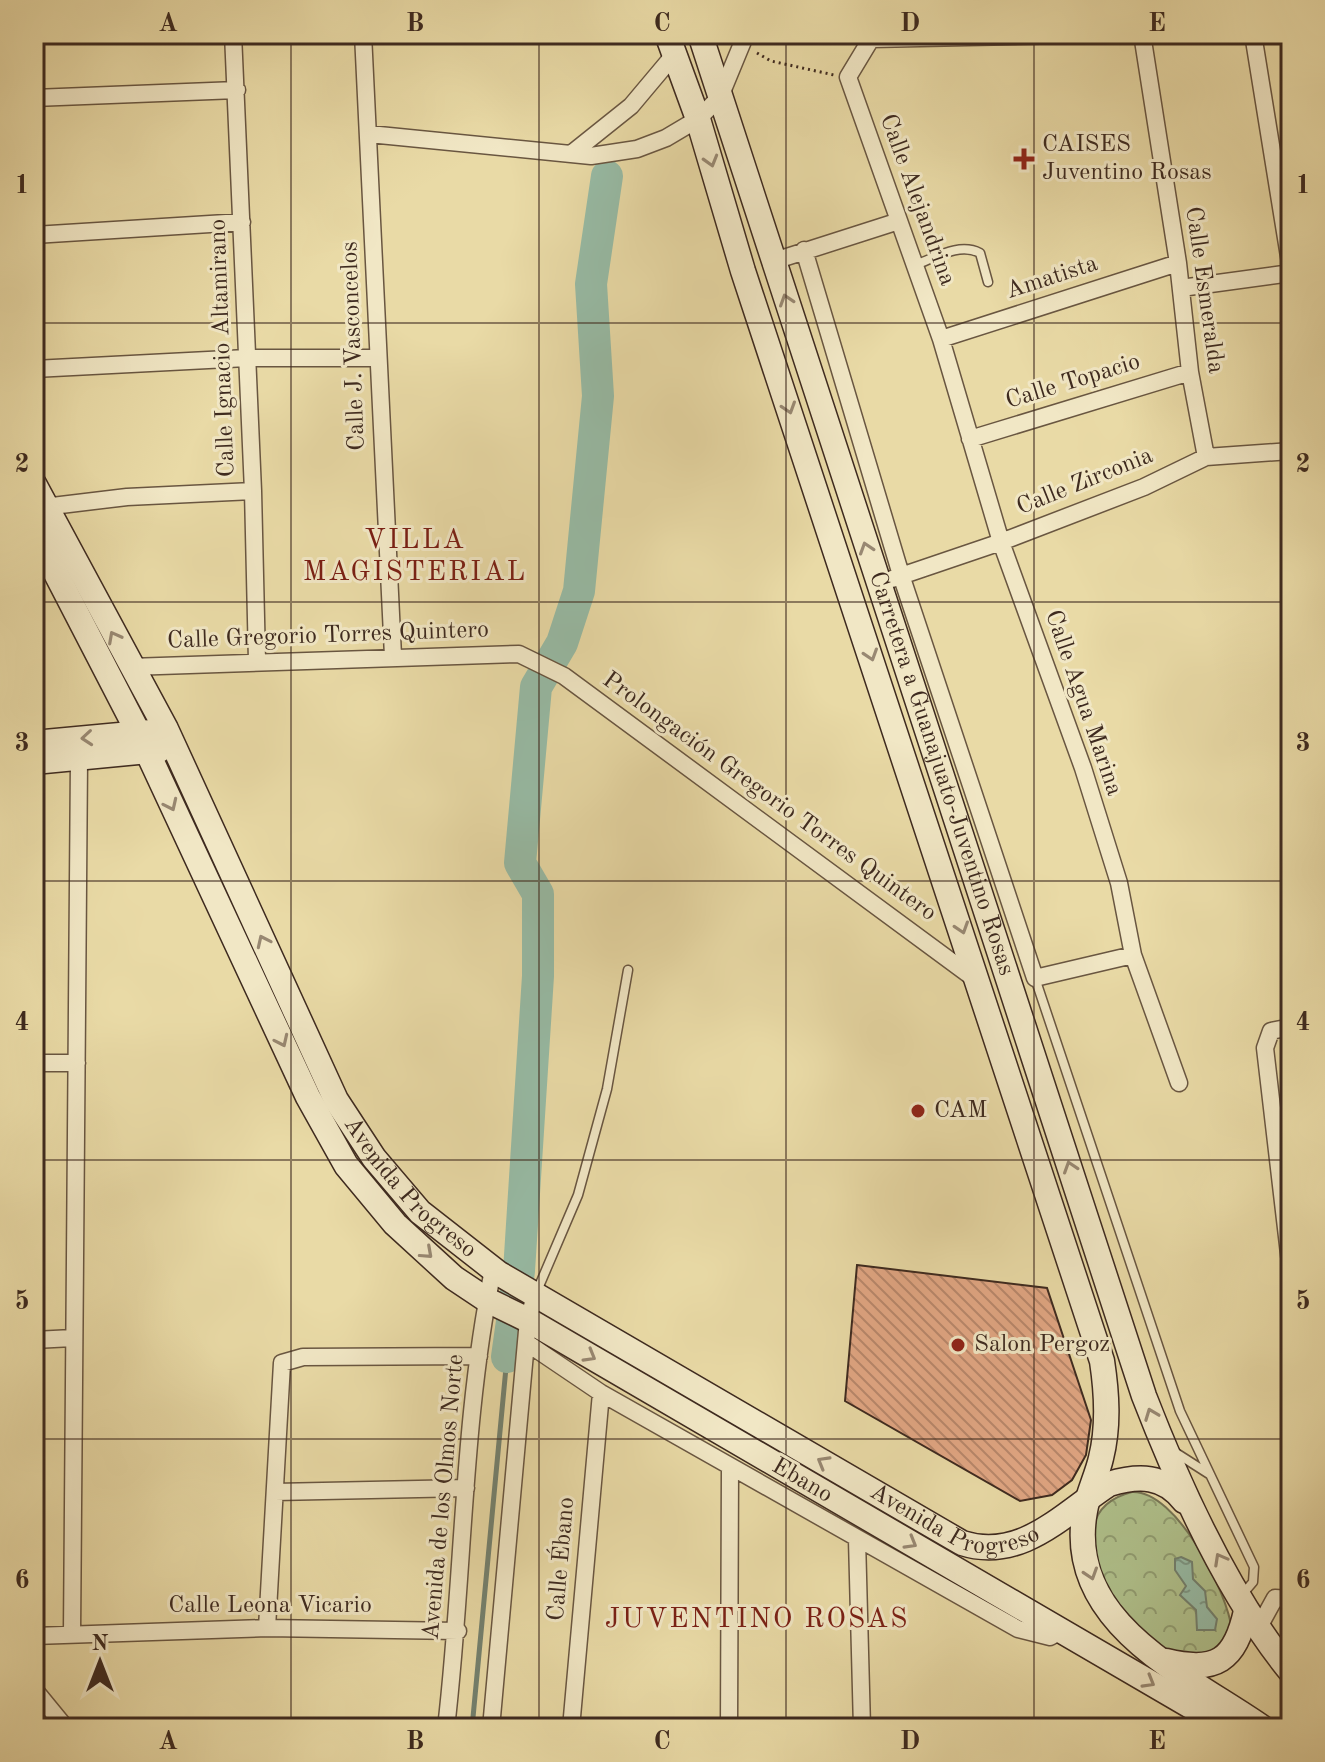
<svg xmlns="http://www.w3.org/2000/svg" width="1325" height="1762" font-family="'Old Standard TT',serif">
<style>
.park{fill:url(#park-crowns);stroke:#777656;stroke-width:2}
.water{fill:url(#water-ripples);stroke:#73816f;stroke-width:2}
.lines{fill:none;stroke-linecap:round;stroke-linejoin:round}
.stream{stroke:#73816f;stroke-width:5}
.river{stroke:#97bba5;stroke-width:32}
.building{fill:url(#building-back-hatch);stroke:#3e2a1f;stroke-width:2}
.lane-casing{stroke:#695641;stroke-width:11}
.street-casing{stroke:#695641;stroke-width:19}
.secondary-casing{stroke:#3e2a1f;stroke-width:27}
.path{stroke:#3e2a1f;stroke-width:3;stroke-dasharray:2 4;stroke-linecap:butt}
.lane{stroke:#f1e7c5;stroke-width:8}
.street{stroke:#f1e7c5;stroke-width:16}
.secondary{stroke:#f1e7c5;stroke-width:24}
.oneway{stroke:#988872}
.grid{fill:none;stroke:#3e2a1f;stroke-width:2;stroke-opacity:0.55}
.poi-dot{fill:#8f2418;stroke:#f1e7c5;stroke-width:3}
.labels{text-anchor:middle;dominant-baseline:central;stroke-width:6;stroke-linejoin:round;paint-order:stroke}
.poi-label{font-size:24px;fill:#3e2a1f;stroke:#f1e7c5;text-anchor:start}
.street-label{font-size:24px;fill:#3e2a1f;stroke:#f1e7c5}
.quarter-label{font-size:28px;letter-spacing:2px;fill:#7a1f14;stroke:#f1e7c5}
.neatline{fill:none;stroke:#3e2a1f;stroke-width:3}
.grid-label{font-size:26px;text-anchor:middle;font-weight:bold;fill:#3e2a1f}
</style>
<defs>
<pattern id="park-crowns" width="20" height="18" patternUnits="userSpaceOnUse" patternTransform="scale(2)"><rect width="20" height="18" fill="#b0c18c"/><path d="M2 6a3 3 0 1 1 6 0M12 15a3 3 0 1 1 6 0" fill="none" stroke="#919d72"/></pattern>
<pattern id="water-ripples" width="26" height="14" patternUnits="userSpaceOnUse" patternTransform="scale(2)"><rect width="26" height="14" fill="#97bba5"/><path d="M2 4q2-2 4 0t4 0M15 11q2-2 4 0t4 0" fill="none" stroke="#7d9886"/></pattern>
<pattern id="building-back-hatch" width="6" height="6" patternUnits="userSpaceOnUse" patternTransform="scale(2)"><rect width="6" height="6" fill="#e1a683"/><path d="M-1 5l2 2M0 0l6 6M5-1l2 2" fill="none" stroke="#b8876b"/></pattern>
</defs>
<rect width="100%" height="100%" fill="#e9daa6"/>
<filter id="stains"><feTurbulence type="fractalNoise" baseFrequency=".0025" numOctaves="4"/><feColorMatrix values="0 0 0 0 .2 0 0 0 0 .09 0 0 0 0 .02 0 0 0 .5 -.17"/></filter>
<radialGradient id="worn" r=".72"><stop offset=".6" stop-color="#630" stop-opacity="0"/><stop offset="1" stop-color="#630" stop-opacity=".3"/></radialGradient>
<path class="park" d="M1132,1492C1177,1490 1228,1593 1232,1631C1225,1642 1219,1653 1206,1657C1145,1676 1032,1517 1132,1492Z"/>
<path class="water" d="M1181,1557L1192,1562L1193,1579L1205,1591L1207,1607L1217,1619L1215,1630H1197L1196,1610L1180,1595L1186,1586L1175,1570V1559Z"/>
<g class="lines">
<path class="stream" d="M472,1728L507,1357"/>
<path class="river" d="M507,1357L519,1271L538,976V894L520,863L536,687L562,643L579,591L598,396L591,284L607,176"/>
</g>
<path class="building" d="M857,1265L1047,1288L1091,1420L1086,1455L1072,1480L1052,1495L1020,1501L845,1401Z
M34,1706L52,1728H34Z"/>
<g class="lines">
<defs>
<path id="lane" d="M915,265C935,258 959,242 980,253L988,282
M1035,978L1180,1411L1254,1567L1253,1582L1241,1596
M537,1291L578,1195L607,1089L628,970
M1173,1451L1209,1474"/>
<path id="street" d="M233,34L253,491L257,661
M363,34L393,656
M874,34L848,77L941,339L1001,542L1083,768L1119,883L1133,955L1179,1083
M1142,34L1178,263L1190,372L1206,457
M1253,34L1291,269
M871,39L1115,34
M34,98L237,90
M369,134L591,156L637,149L666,138L698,119L720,97L746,34
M571,154L631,106L673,56
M34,235L242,222
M804,250L901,575L1035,978L1133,955
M774,261L899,221
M1181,288L1291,273
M941,339L1178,263
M34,369L247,358H377
M970,439L1190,372
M44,507L127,497L253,491
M892,579L1001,542L1144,487L1206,457L1291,451
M130,667L519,654L564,676L975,979
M1291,1027L1271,1031L1265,1048L1291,1271
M34,1063H77
M34,1340L73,1338
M527,1343L601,1393L1018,1629L1050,1637L1061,1631
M275,1492L466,1488
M857,1539L862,1728
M1259,1627L1275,1598L1291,1599
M267,1628L282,1363L303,1357L479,1356
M72,1633L79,759
M34,1636L267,1628L458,1631
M34,1689L66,1728
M446,1728C464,1576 462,1420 493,1270
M491,1728L528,1320L535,1296
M571,1728L601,1393
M729,1728L730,1467"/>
<g id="secondary">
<path d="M667,34L698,119L743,271L1102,1361C1107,1394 1109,1426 1101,1458C1097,1476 1088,1493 1085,1511C1064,1624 1189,1676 1263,1728"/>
<path id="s1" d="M700,34L1144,1396C1180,1489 1228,1595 1291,1672"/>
<path id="s2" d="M34,484L166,729L336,1100L374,1158L420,1212L498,1273L962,1543C1021,1562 1063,1514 1109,1484C1139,1475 1164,1475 1184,1501"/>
<path d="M34,531L139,734L308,1097L346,1165L395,1224L454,1278L487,1300L528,1320L1228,1728"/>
<path d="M34,743L152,732"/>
<path d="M34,762L159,750"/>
<path d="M1166,1661C1216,1673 1235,1661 1246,1611"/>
</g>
</defs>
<use href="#lane" class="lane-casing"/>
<use href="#street" class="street-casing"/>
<use href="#secondary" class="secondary-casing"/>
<path class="path" d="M757,53L771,61L834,75"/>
<use href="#lane" class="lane"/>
<use href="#street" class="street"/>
<use href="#secondary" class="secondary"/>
</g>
<defs><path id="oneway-chevron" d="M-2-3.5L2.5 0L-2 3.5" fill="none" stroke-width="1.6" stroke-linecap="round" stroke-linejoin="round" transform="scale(2)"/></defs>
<g class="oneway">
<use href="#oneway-chevron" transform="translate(711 161) rotate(74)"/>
<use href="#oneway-chevron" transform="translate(786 300) rotate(-108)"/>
<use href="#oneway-chevron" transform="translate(789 408) rotate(72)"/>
<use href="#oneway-chevron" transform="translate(866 548) rotate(-108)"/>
<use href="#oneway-chevron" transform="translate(114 637) rotate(-118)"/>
<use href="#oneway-chevron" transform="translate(871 655) rotate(72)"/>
<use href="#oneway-chevron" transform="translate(87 738) rotate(175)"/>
<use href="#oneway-chevron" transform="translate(171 805) rotate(65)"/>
<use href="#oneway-chevron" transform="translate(962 928) rotate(72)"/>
<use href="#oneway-chevron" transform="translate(263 941) rotate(-115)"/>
<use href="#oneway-chevron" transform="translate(282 1041) rotate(65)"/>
<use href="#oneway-chevron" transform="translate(1070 1167) rotate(-108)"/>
<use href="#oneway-chevron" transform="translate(427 1253) rotate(42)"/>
<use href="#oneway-chevron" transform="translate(590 1356) rotate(30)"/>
<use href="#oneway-chevron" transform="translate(1151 1414) rotate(-111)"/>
<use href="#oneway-chevron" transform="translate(823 1462) rotate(-150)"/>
<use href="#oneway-chevron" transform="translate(911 1543) rotate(30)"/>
<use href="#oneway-chevron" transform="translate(1220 1559) rotate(-119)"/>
<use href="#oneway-chevron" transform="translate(1091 1574) rotate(72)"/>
<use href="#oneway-chevron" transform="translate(1149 1682) rotate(30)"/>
</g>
<path class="grid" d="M291,34V1728M539,34V1728M786,34V1728M1034,34V1728M34,323H1291M34,602H1291M34,881H1291M34,1160H1291M34,1439H1291"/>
<g class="poi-dot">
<path d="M1020 147h8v8h8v8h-8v8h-8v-8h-8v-8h8z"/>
<circle cx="918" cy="1111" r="8"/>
<circle cx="958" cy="1345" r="8"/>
</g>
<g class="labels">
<g class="poi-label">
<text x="1042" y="145">CAISES<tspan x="1042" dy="28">Juventino Rosas</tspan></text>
<text x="934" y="1111">CAM</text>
<text x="974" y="1345">Salon Pergoz</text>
</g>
<g class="street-label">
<text transform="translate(917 200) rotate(70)">Calle Alejandrina</text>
<text transform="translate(1052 278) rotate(-18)">Amatista</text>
<text transform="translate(1204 290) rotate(82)">Calle Esmeralda</text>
<text transform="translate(354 346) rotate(-92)">Calle J. Vasconcelos</text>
<text transform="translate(223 348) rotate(-92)">Calle Ignacio Altamirano</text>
<text transform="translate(1073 382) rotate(-17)">Calle Topacio</text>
<text transform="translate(1085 482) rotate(-22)">Calle Zirconia</text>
<text transform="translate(328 636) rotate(-2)">Calle Gregorio Torres Quintero</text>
<text transform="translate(1083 703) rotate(71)">Calle Agua Marina</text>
<text stroke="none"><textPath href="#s1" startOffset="778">Carretera a Guanajuato-Juventino Rosas</textPath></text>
<text transform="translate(769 797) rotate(36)">Prolongación Gregorio Torres Quintero</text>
<text stroke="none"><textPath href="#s2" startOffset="802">Avenida Progreso</textPath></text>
<text transform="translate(802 1481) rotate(30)">Ebano</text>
<text transform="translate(444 1497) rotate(-85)">Avenida de los Olmos Norte</text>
<text stroke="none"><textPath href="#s2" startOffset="1450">Avenida Progreso</textPath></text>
<text transform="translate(562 1559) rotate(-85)">Calle Ébano</text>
<text x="270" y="1606">Calle Leona Vicario</text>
</g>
<g class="quarter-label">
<text x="415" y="541">VILLA<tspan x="415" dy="32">MAGISTERIAL</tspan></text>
<text x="757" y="1620">JUVENTINO ROSAS</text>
</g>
</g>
<rect width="1325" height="1762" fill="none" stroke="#e9daa6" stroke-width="88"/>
<g transform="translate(100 1662)" stroke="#f1e7c5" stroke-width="6" paint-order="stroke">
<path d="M0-6L14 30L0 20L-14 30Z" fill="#3e2a1f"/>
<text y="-12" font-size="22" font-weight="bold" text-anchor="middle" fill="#3e2a1f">N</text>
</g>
<rect x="44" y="44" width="1237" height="1674" class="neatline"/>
<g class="grid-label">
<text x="168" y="31">A</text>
<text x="415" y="31">B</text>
<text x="662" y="31">C</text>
<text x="910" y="31">D</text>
<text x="1157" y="31">E</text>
<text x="22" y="193">1</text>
<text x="1303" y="193">1</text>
<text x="22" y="472">2</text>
<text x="1303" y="472">2</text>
<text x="22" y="751">3</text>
<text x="1303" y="751">3</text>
<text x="22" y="1030">4</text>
<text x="1303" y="1030">4</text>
<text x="22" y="1309">5</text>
<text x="1303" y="1309">5</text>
<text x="22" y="1588">6</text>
<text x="1303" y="1588">6</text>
<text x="168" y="1749">A</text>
<text x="415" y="1749">B</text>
<text x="662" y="1749">C</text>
<text x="910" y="1749">D</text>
<text x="1157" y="1749">E</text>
</g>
<rect width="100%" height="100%" filter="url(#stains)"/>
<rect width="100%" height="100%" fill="url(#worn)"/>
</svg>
